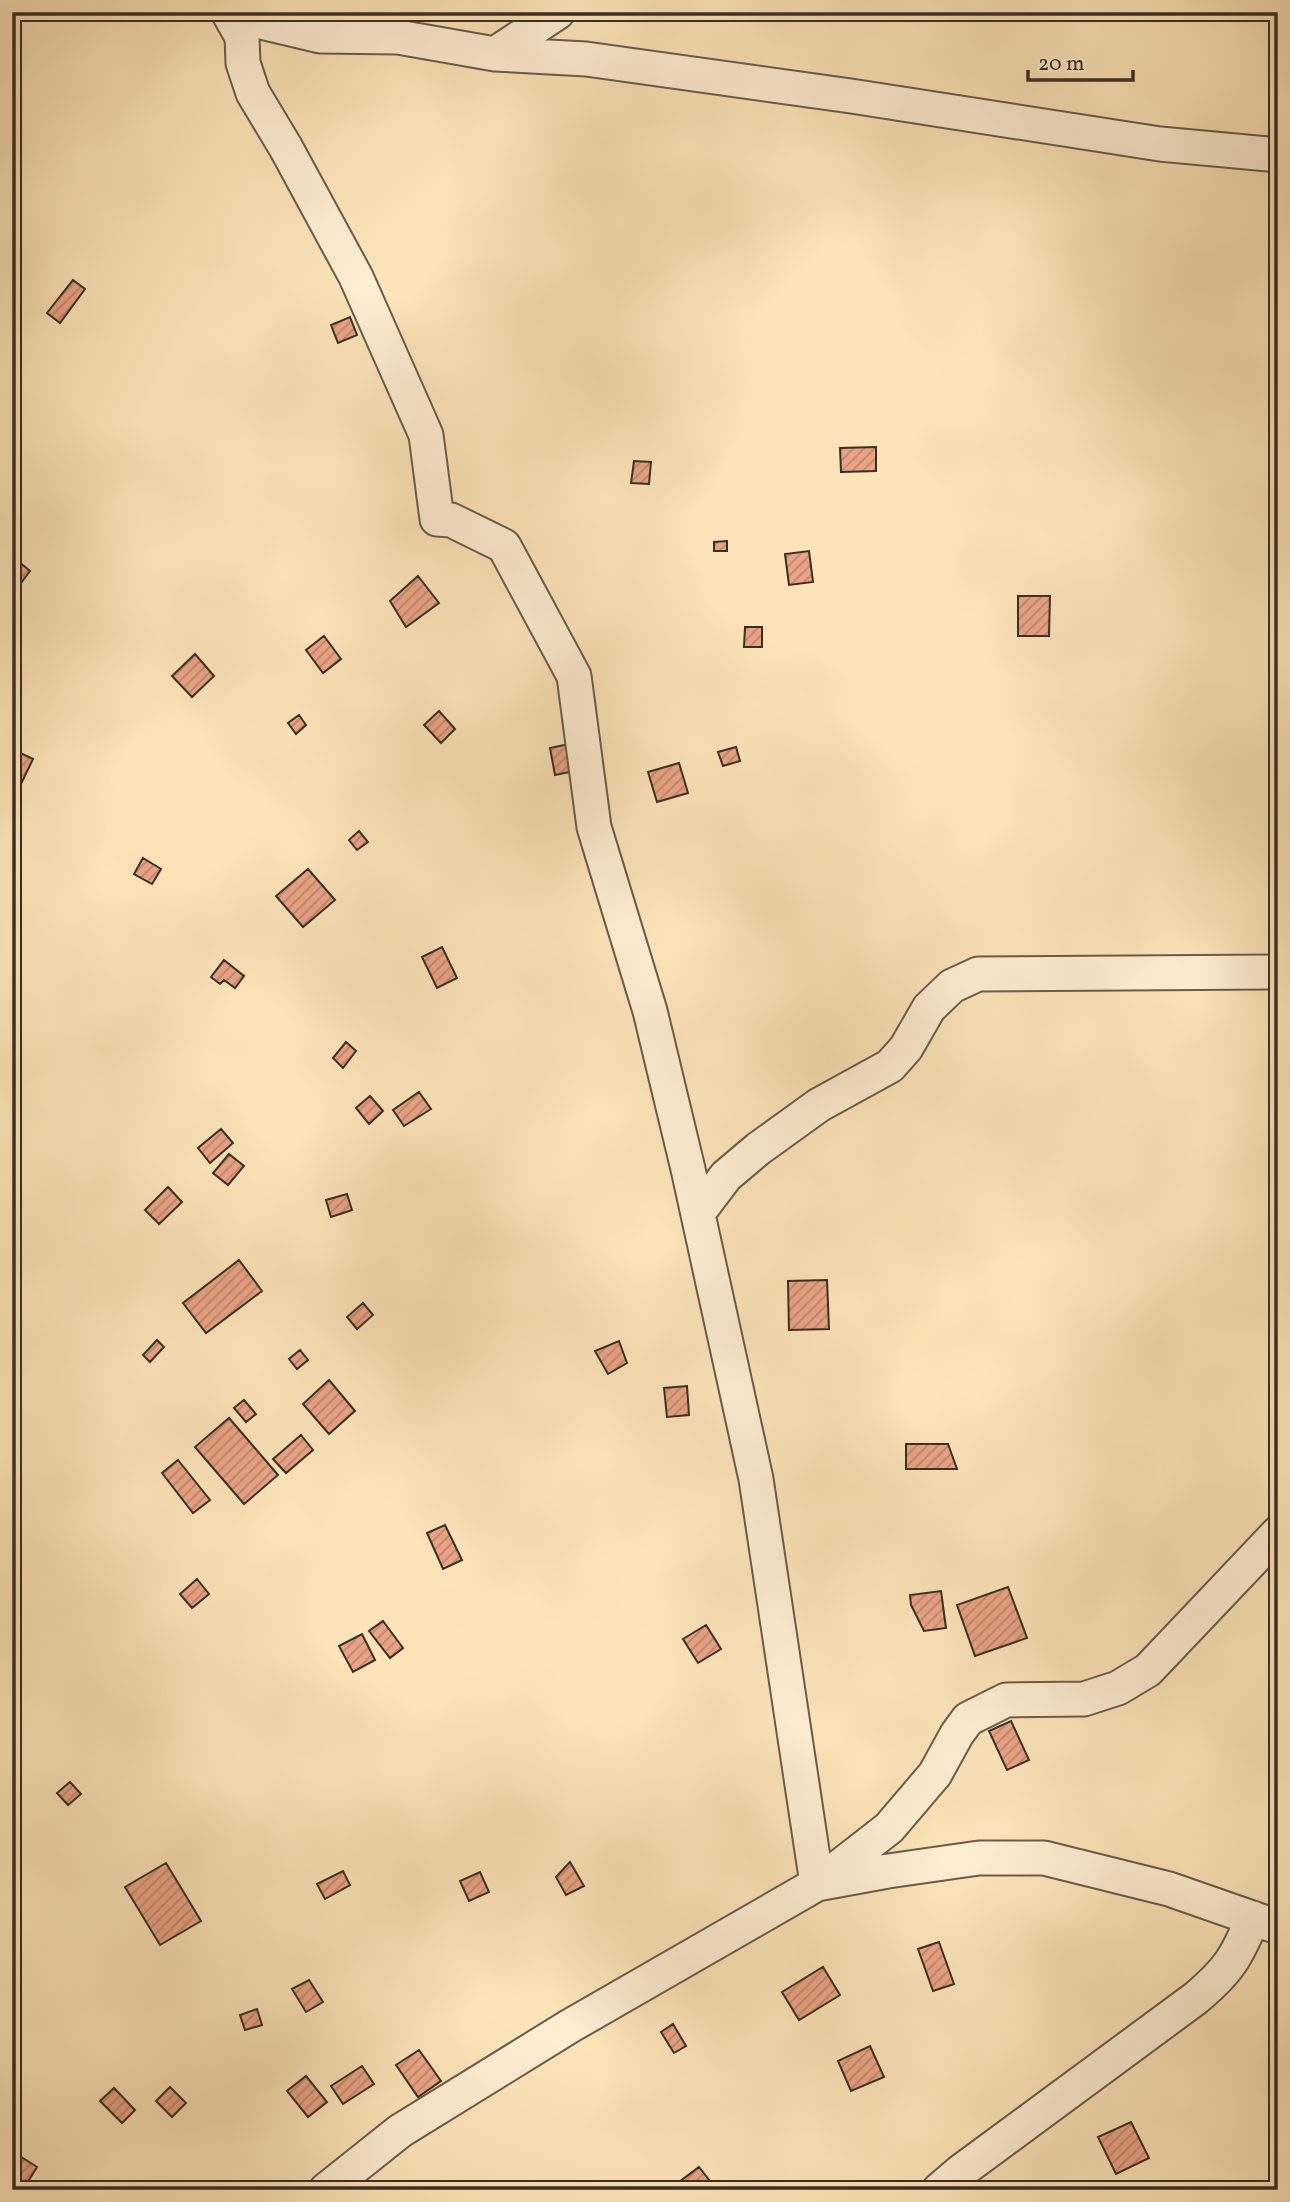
<svg xmlns="http://www.w3.org/2000/svg" width="1290" height="2202" font-family="Vollkorn,serif">
<style>
.building{fill:url(#building-hatch);stroke:#3a2e26;stroke-width:2}
.lines{fill:none;stroke-linecap:round;stroke-linejoin:round}
.street-casing{stroke:#6a5c4a;stroke-width:37}
.street{stroke:#fdedd1;stroke-width:33}
</style>
<defs>
<pattern id="building-hatch" width="6" height="6" patternUnits="userSpaceOnUse" patternTransform="scale(1.75)"><rect width="6" height="6" fill="#eaa485"/><path d="M-1 1l2-2M0 6l6-6M5 7l2-2" fill="none" stroke="#bf866d"/></pattern>
</defs>
<rect width="100%" height="100%" fill="#fce4b8"/>
<filter id="stains"><feTurbulence type="fractalNoise" baseFrequency=".00286" numOctaves="4"/><feColorMatrix values="0 0 0 0 .2 0 0 0 0 .09 0 0 0 0 .02 0 0 0 .5 -.17"/></filter>
<radialGradient id="worn" r=".72"><stop offset=".6" stop-color="#630" stop-opacity="0"/><stop offset="1" stop-color="#630" stop-opacity=".3"/></radialGradient>
<path class="building" d="M73,280L85,289L60,323L47,313Z
M350,317L357,335L338,343L331,325Z
M876,447V471L841,472L840,448Z
M634,461L651,462L649,484L631,483Z
M727,541V551H714V542Z
M809,551L813,582L789,585L785,554Z
M12,556L30,571L21,583L12,576Z
M418,576L439,603L406,627L390,601Z
M1018,596H1050L1049,636H1018Z
M745,627H762V647H744Z
M324,636L341,659L323,673L306,650Z
M195,654L214,676L192,697L172,676Z
M439,711L455,729L441,743L424,725Z
M299,715L306,725L296,734L288,723Z
M574,743L579,770L555,775L550,748Z
M736,747L740,761L723,766L718,752Z
M14,750L33,759L20,786L12,783Z
M679,763L688,793L657,802L648,772Z
M359,831L368,842L357,850L349,840Z
M143,858L161,869L152,884L134,874Z
M308,869L335,900L303,927L276,896Z
M442,947L457,978L437,988L422,957Z
M224,960L244,976L235,988L224,980L220,984L211,977Z
M346,1042L356,1051L343,1068L333,1058Z
M419,1092L431,1109L404,1126L393,1110Z
M370,1096L383,1111L369,1124L356,1108Z
M221,1129L233,1143L210,1163L198,1148Z
M229,1154L244,1166L228,1185L213,1173Z
M168,1187L182,1202L159,1224L145,1210Z
M347,1194L352,1210L331,1217L326,1200Z
M239,1260L262,1291L206,1333L183,1303Z
M827,1280L829,1329L789,1330L788,1281Z
M363,1303L373,1315L357,1329L347,1317Z
M157,1340L164,1347L150,1362L143,1355Z
M619,1341L627,1363L608,1374L595,1351Z
M300,1350L308,1360L297,1369L289,1359Z
M329,1380L355,1411L329,1434L303,1404Z
M687,1386L689,1415L667,1417L664,1388Z
M244,1400L256,1414L246,1422L234,1408Z
M229,1418L278,1475L244,1504L195,1447Z
M301,1435L313,1450L286,1473L273,1459Z
M906,1444H948L957,1469H906Z
M178,1460L210,1500L193,1513L162,1473Z
M445,1525L462,1560L443,1569L427,1533Z
M197,1579L209,1594L192,1608L180,1594Z
M1008,1587L1027,1638L975,1656L957,1605Z
M941,1591L946,1628L924,1631L911,1605L910,1595Z
M383,1621L403,1648L390,1658L369,1631Z
M706,1625L721,1649L698,1663L683,1639Z
M362,1634L375,1660L353,1672L339,1646Z
M1011,1721L1029,1760L1007,1770L989,1731Z
M70,1782L81,1794L68,1805L57,1793Z
M570,1862L584,1886L566,1895L556,1877Z
M166,1863L201,1921L160,1945L125,1887Z
M343,1871L350,1885L325,1899L317,1884Z
M480,1872L489,1892L469,1901L460,1881Z
M939,1942L954,1984L933,1991L918,1949Z
M823,1967L840,1995L799,2020L782,1992Z
M309,1980L323,2002L306,2012L292,1989Z
M257,2009L262,2025L245,2030L240,2015Z
M673,2024L686,2046L674,2053L661,2032Z
M870,2046L884,2077L851,2091L838,2061Z
M419,2050L441,2081L418,2097L396,2065Z
M362,2066L374,2084L343,2104L331,2086Z
M306,2076L327,2102L308,2117L287,2091Z
M170,2087L186,2103L172,2117L156,2101Z
M114,2088L135,2110L122,2123L100,2101Z
M1131,2122L1149,2158L1116,2174L1098,2137Z
M15,2153L37,2167L26,2185L12,2177V2157Z
M699,2167L717,2190H678L675,2185Z"/>
<g class="lines">
<defs>
<path id="street" d="M228,12L242,37L243,63L253,93L286,148L356,277L426,435L437,519L451,520L504,546L574,676L594,827L650,1011L688,1169L756,1479L817,1884L888,1871L979,1858H1044L1169,1889L1278,1927
M250,12L261,22L320,36L398,37L495,54L586,59L851,96L1160,144L1278,155
M495,54L558,12
M698,1213L726,1176L758,1149L819,1105L890,1066L906,1048L929,1008L952,986L978,974L1278,972
M326,2190L400,2131L570,2026L817,1884L889,1828L935,1774L957,1734L968,1719L1006,1700L1084,1699L1118,1688L1148,1670L1278,1533
M939,2190L960,2172L1196,1998C1229,1970 1236,1958 1253,1918"/>
</defs>
<use href="#street" class="street-casing"/>
<use href="#street" class="street"/>
</g>
<rect width="1290" height="2202" fill="none" stroke="#fce4b8" stroke-width="42"/>
<rect x="14" y="14" width="1262" height="2174" fill="none" stroke="#3a2e26" stroke-width="3.5"/>
<rect x="21" y="21" width="1248" height="2160" fill="none" stroke="#3a2e26" stroke-width="2"/>
<path d="M1028 70v10h105v-10" fill="none" stroke="#3a2e26" stroke-width="3.5"/>
<text x="1038" y="70" font-size="21" fill="#3a2e26" stroke="#fdedd1" stroke-width="5" paint-order="stroke">20 m</text>
<rect width="100%" height="100%" filter="url(#stains)"/>
<rect width="100%" height="100%" fill="url(#worn)"/>
</svg>
